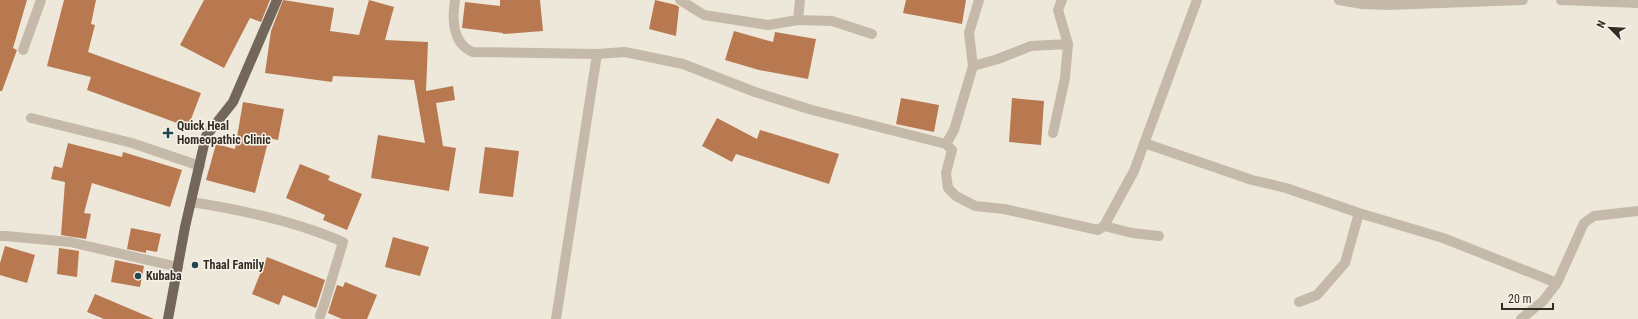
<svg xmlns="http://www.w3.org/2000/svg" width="1638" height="319" font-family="'Roboto Condensed',sans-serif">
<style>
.building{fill:#b87850}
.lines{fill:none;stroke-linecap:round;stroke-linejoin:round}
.minor{stroke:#c5baa9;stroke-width:10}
.major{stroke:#73665a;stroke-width:10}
.poi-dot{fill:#224650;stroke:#f7f2e7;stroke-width:1.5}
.labels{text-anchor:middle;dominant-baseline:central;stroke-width:3;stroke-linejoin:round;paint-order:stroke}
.poi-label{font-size:12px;font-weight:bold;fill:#332d28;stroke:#f7f2e7;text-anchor:start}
</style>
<rect width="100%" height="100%" fill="#eee8db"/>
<path class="building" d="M0,0H27L13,48L17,50L2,91H0Z
M64,0H96L91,24L95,25L88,52L201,93L188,127L87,90L91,77L47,66Z
M204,0H270L261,22L250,18L224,68L180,45Z
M283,0L334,8L330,31L359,35L369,0L394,7L385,40L428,42L426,91L453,86L455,100L436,103L443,146L456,148L449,191L371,178L378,135L425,143L414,80L333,76L332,82L265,73L271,31Z
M500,0H540L543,31L503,34V33L462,28L465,2L500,6Z
M655,0L676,5L679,7L676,36L649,29Z
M906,0H966L962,24L903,13Z
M734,31L773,42L775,32L816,39L808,79L759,70L725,60Z
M901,98L939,105L934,132L896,124Z
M1012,98L1044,101L1041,145L1009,142Z
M243,102L284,109L278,140L269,138L255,193L206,180L216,144L235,149Z
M717,118L757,139L760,130L839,154L829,184L736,154L732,162L702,146Z
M68,143L122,157L123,152L182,170L170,207L92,183L84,213L91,214L86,239L61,235L65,182L51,179L54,166L62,168Z
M485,147L519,151L513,197L479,193Z
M300,164L330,176L328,180L362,194L347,230L323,220L325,215L286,198Z
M131,228L161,234L157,252L146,250V253L127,249Z
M393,237L429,247L420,276L385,267Z
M5,246L35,255L27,283L0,275V263Z
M59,248L79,251L77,277L57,274Z
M267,257L325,280L316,308L283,295L279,305L252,294Z
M115,260L144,266L140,287L111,282Z
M345,282L377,295L367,319H342L328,313L337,285L343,287Z
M95,294L154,319H104L87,312Z"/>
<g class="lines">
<path class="minor" d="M455,0C452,18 452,44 473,52L597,54L556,319
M680,0L704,15L768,25L798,20L832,21L872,34
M1339,0L1362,4L1388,5L1523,0
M1561,0L1638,3
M798,20L800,0
M23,50L41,0
M597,54L625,52L683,64L755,92L812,110L946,144L952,150L946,173L948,188L956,196L975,206L1004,209L1098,230L1104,226L1134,171L1197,0
M973,66L969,33L979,0
M31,118L132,143L200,166
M1053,133L1065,78L1068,44L1058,10L1062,0
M1144,143L1252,180L1286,188L1359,213L1443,238L1557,283L1584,223L1594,216L1638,211
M946,144L954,130L973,66L998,59L1031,46L1068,44
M191,202C243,210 295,221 343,242L324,305L320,316
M1104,226L1132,233L1159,236
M0,236H6L70,242L178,267
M1299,302L1317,295L1345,263L1359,213
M1521,319L1543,301L1557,283"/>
<path class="major" d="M168,319L185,227L206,136L233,102L277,0"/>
</g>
<g class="poi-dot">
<path d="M166 127h4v4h4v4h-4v4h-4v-4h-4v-4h4z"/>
<circle cx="195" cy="265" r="4"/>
<circle cx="138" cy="276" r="4"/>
</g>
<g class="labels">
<g class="poi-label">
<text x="177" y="126">Quick Heal<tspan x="177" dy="14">Homeopathic Clinic</tspan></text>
<text x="203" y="265">Thaal Family</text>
<text x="146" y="276">Kubaba</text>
</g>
</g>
<g transform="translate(1610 28) rotate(294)" stroke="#f7f2e7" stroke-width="3" paint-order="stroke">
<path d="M0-3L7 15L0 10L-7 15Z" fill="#332d28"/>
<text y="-6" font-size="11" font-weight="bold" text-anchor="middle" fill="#332d28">N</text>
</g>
<path d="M1502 303v6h51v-6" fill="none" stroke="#332d28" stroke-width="2"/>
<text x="1508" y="303" font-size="12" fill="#332d28" stroke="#f7f2e7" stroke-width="3" paint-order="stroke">20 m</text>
</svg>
